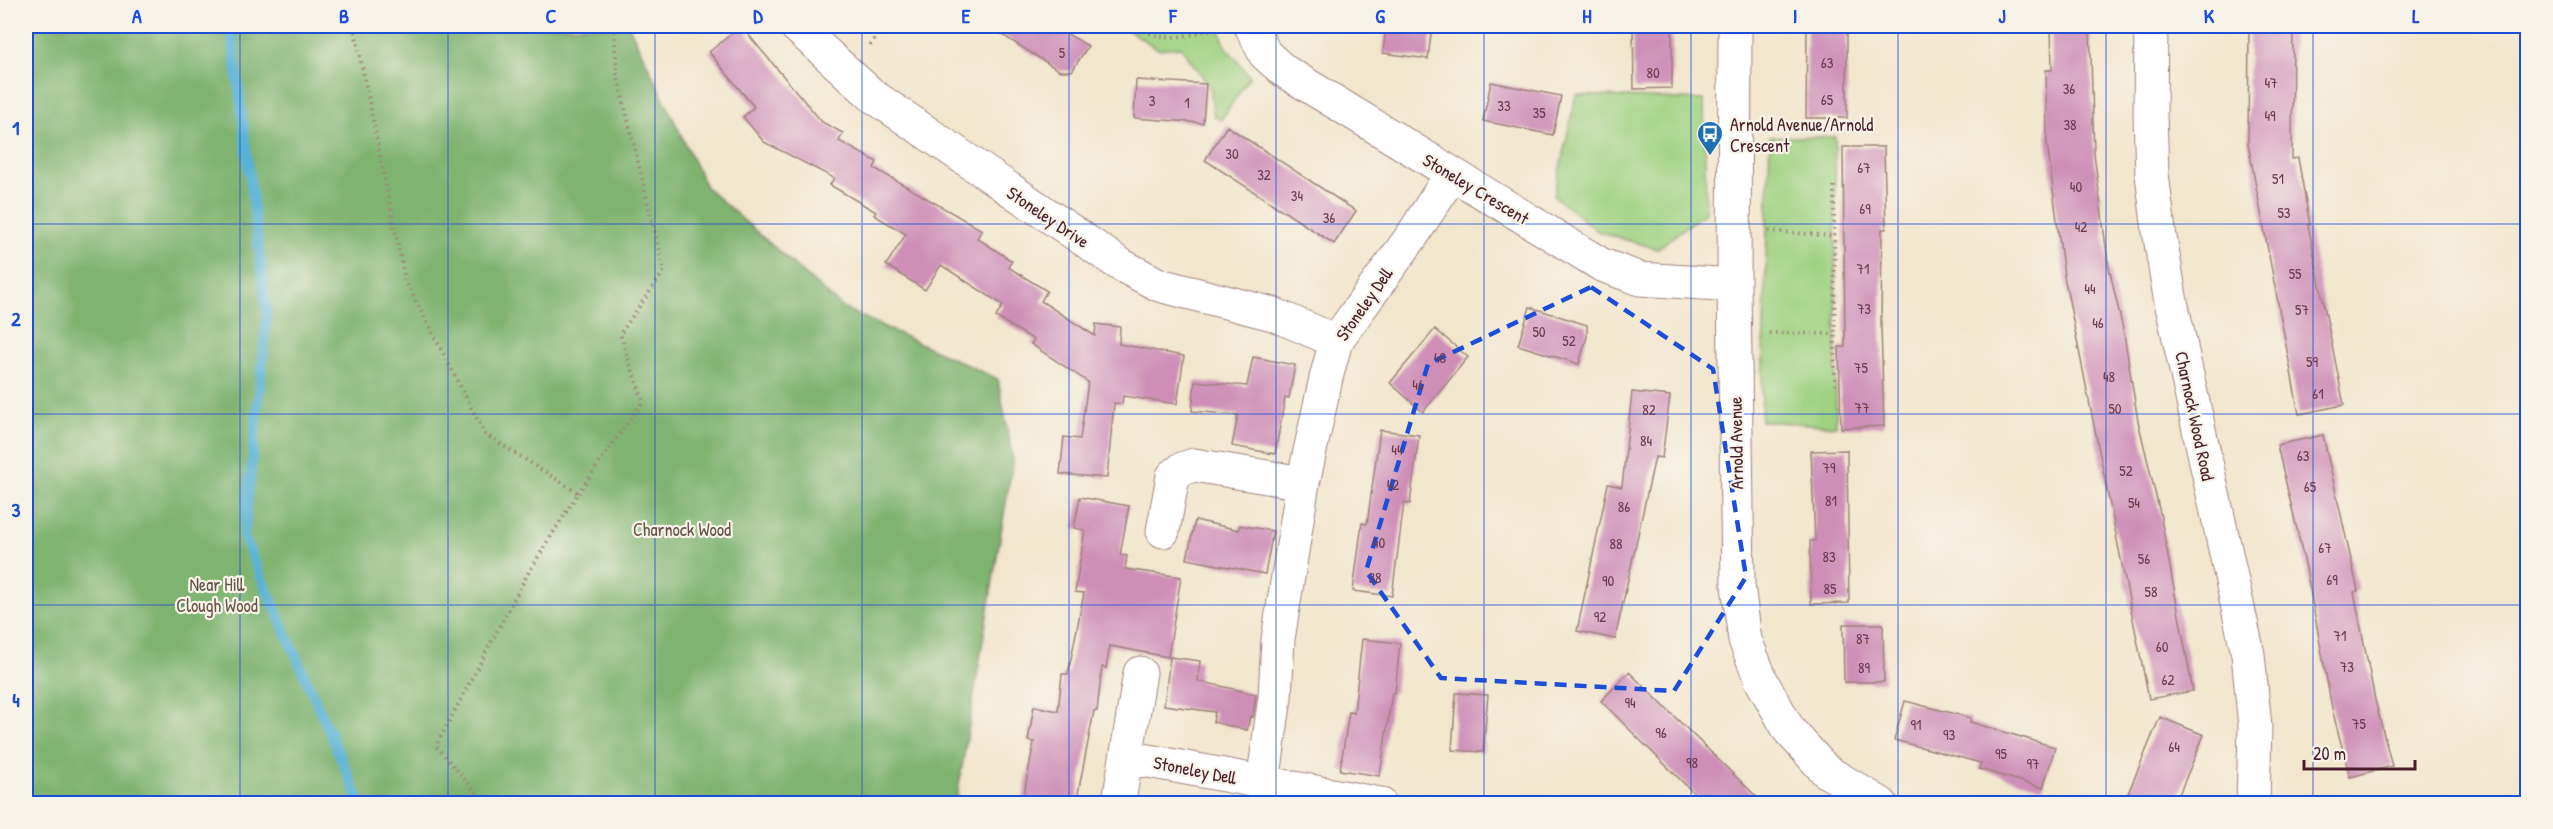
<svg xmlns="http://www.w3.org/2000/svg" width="2553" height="829" font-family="'Patrick Hand',sans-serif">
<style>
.green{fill:#9fd181;stroke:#747856;stroke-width:1.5}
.forest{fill:#7fb36f;stroke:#64694d;stroke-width:1.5}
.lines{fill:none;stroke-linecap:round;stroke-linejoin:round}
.stream{stroke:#58b2d6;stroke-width:10}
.building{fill:#ce8eb7}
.minor-casing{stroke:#9e827c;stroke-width:35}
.path{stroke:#9e827c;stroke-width:4;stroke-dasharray:1.5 4.5;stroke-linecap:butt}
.minor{stroke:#fff;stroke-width:33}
.marked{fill:none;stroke:#1d4ed8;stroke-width:4.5;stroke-dasharray:12 8;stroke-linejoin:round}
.grid{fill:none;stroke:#1d4ed8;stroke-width:1.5;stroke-opacity:0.55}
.labels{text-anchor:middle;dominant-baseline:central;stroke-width:4.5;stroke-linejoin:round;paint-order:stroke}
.number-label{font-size:15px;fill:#6b3b4e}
.poi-label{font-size:18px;fill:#4a1f2b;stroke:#f7f3e8;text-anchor:start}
.street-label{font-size:18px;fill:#4a1f2b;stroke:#f7f3e8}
.park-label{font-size:18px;fill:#645445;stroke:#f7f3e8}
.neatline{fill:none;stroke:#1d4ed8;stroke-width:2}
.grid-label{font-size:20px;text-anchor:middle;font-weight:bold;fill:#1d4ed8}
</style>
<rect width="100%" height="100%" fill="#f7f3e8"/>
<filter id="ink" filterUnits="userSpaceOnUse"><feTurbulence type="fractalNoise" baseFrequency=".0167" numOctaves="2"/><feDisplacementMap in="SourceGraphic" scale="12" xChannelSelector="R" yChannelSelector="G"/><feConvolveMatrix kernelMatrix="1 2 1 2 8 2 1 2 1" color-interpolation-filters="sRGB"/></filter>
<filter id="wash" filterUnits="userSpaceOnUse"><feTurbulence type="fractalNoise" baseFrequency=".008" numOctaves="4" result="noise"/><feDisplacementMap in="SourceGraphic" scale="24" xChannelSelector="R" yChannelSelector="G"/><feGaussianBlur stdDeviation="1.35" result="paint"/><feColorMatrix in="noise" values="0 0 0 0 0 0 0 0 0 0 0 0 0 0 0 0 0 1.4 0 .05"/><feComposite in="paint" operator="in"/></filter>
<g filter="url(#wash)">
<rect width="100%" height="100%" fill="#f2e6cd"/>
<path class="green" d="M1122,26H1219L1225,46L1250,76L1221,120L1214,116L1210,87L1181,47L1158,49Z
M1576,95L1704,100L1706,212L1657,249L1599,232L1554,196Z
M1770,137H1835L1836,426L1761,421Z"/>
<path class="forest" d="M26,26H629L706,187L843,308L998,379L1013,460L956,803H26Z"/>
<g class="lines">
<path class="stream" d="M231,26L267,315L244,538L361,804"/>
</g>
<g id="blocks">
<path class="building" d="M741,26L822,122L843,133L839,141L877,162L874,168L982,230L977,238L1012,261L1008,267L1047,291L1041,301L1095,336L1096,324L1120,327L1119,344L1184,356L1177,404L1123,396L1122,404L1114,403L1107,478L1060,474L1064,437L1080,439L1088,382L1031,344L1034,340L996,317L1003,305L941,265L925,290L886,265L906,234L874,215L876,212L830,185L834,178L764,142L743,117L754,107L709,52Z
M988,26H1054L1088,46L1072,71H1060Z
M1386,26H1432L1428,59L1383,53Z
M1633,26H1672V88L1634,89Z
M1807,26H1847V118H1806Z
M2051,26H2090L2094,153L2108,263L2124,334L2138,421L2160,513L2193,691L2149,699L2064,276L2047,142L2046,70H2052Z
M2249,26H2293L2292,159L2298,158L2310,225H2308L2344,405L2299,414L2248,144Z
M1136,80L1206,84L1203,123L1134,118Z
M1491,82L1561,96L1553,135L1483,121Z
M1227,126L1356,211L1334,244L1205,160Z
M1843,147H1884L1886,229H1882L1881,327L1884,426L1841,428L1839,347H1845Z
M1530,307L1587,325V337L1579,364L1518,345Z
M1435,329L1468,357L1423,412L1390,383Z
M1253,357L1295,365L1289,398H1285L1275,454L1232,446L1238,415L1192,411L1195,381L1247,386Z
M1632,392L1670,396L1662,458L1655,457L1615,639L1577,631L1608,484L1622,487Z
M1380,430L1419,435L1410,504L1404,503L1392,596L1353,591L1362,523L1367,524Z
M2323,435L2358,591L2354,592L2375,700L2392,766L2350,777L2333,713L2306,568L2277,445Z
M1847,450L1849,603L1811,604L1810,541H1815L1811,451Z
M1080,497L1129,506L1120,555L1127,556L1125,569L1181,577L1168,657L1110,646L1106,668L1102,667L1097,711H1094L1076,804H1022L1034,742L1028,741L1034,706L1058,711L1062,674H1068L1084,593L1075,592L1085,530L1074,528Z
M1195,520L1239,530L1240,525L1273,531L1265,574L1187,559Z
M1843,624H1883L1884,682H1844Z
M1362,639L1400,643L1395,693H1392L1380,776L1340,770L1349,712L1354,713Z
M1170,657L1200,661L1198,681L1256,694L1253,717L1250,716L1247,730L1213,722L1215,712L1164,705Z
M1629,672L1731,772L1764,804H1705L1644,744L1601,701Z
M1456,693L1488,695L1483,752L1452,750Z
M1905,701L1971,718L1970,722L2055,747L2043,788L1979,769L1981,763L1894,740Z
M2160,717L2204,735L2175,804H2144L2127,796Z"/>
</g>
</g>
<g filter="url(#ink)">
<use href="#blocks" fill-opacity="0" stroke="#9e827c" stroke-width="1.5"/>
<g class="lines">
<defs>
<path id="minor" d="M796,26L873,96L1121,265L1159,285L1273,314L1336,341
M1251,26L1265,54L1284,71L1602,265L1640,279L1734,285
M1735,26L1734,285L1738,585L1745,640L1762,682L1789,730L1826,771L1881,804
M2151,26L2150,115L2152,174L2159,231L2170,297L2248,654L2255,727L2253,804
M1163,531L1173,476L1182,469L1194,465L1303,483
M1127,757L1380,804
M1263,783L1275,697L1278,639L1303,483L1326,378L1336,341L1412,236L1451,175
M1119,801L1140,673"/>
</defs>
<use href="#minor" class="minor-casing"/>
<path class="path" d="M354,26L405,280L485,434L578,493L527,575L436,746L482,799L479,804
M1133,26C1165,43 1183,37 1216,28
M870,45L883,26
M1834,186L1835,385
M1769,231L1834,236
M1769,333L1835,334
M578,493L643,401L620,334L664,271L617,74L614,26"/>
<use href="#minor" class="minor"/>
</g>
</g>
<path class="marked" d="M1591,287L1713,369L1746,577L1674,691L1441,678L1366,571L1428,364Z"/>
<path class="grid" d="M240,26V804M448,26V804M655,26V804M862,26V804M1069,26V804M1276,26V804M1484,26V804M1691,26V804M1898,26V804M2106,26V804M2313,26V804M26,224H2528M26,414H2528M26,605H2528"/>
<defs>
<symbol id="bus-pin" viewBox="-11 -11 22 30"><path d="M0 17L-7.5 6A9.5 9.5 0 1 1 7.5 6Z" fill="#1f6fb2" stroke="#f7f3e8"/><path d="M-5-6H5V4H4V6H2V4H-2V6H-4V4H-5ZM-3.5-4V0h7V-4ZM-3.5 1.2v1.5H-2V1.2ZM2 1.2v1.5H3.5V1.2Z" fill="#fff"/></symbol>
</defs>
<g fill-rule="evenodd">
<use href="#bus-pin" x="1695" y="119" width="30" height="40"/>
</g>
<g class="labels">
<g class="number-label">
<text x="1062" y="52">5</text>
<text x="1827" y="62">63</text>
<text x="1653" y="72">80</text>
<text x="2271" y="82">47</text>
<text x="2069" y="88">36</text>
<text x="1827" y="99">65</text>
<text x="1152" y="100">3</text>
<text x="1187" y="102">1</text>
<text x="1504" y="105">33</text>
<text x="1539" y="112">35</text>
<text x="2270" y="115">49</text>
<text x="2070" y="124">38</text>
<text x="1232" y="153">30</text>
<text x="1864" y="167">67</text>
<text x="1264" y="174">32</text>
<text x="2278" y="178">51</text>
<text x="2076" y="186">40</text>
<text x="1297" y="195">34</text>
<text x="1865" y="208">69</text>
<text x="2284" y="212">53</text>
<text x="1329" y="217">36</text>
<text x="2081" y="226">42</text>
<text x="1863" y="268">71</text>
<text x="2295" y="273">55</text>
<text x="2090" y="288">44</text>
<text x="1864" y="308">73</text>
<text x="2302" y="309">57</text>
<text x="2098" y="322">46</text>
<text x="1539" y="331">50</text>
<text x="1569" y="340">52</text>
<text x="1440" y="357">48</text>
<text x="2312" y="361">59</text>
<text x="1861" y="367">75</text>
<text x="2109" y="376">48</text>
<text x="1418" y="384">46</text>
<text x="2318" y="393">61</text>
<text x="1862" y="407">77</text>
<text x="2115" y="408">50</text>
<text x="1649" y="409">82</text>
<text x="1646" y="440">84</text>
<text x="1397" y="449">44</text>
<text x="2303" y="455">63</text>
<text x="1829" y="467">79</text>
<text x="2126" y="470">52</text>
<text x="1393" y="484">42</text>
<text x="2310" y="486">65</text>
<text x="1831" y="500">81</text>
<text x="2134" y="502">54</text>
<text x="1624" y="506">86</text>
<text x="1379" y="542">40</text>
<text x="1616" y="543">88</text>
<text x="2325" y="547">67</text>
<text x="1829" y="556">83</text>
<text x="2144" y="558">56</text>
<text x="1375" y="577">38</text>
<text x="2332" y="579">69</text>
<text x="1608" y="580">90</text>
<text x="1830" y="588">85</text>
<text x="2151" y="591">58</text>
<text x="1600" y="616">92</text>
<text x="2340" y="635">71</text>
<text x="1863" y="638">87</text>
<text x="2162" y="646">60</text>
<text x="2347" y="666">73</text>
<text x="1864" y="667">89</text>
<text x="2168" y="679">62</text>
<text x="1630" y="702">94</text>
<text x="2359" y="723">75</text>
<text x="1916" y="724">91</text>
<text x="1661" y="732">96</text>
<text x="1949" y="734">93</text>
<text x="2174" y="746">64</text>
<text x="2001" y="753">95</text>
<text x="1692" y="762">98</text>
<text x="2033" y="763">97</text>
</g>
<g class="poi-label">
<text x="1730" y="124">Arnold Avenue/Arnold<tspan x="1730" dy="21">Crescent</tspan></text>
</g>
<g class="street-label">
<text transform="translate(1476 189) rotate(31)">Stoneley Crescent</text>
<text transform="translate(1048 217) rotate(34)">Stoneley Drive</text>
<text transform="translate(1364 304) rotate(-55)">Stoneley Dell</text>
<text transform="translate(2195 416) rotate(78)">Charnock Wood Road</text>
<text transform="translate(1736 443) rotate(-91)">Arnold Avenue</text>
<text transform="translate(1195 770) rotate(11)">Stoneley Dell</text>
</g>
<g class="park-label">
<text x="682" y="529">Charnock Wood</text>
<text x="217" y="584">Near Hill<tspan x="217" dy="21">Clough Wood</tspan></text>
</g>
</g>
<rect width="2553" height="829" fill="none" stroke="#f7f3e8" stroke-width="66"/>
<path d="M2304 760v9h111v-9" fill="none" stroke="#4a1f2b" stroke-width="3"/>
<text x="2313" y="760" font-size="18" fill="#4a1f2b" stroke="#f7f3e8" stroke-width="4.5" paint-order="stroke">20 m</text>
<rect x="33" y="33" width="2487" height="763" class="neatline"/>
<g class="grid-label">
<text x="137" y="23">A</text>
<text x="344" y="23">B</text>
<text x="551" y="23">C</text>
<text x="758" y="23">D</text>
<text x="966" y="23">E</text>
<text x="1173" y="23">F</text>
<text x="1380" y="23">G</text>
<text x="1587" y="23">H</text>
<text x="1795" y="23">I</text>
<text x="2002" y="23">J</text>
<text x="2209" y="23">K</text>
<text x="2416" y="23">L</text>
<text x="16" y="135">1</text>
<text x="16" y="326">2</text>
<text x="16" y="517">3</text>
<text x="16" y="707">4</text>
</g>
</svg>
